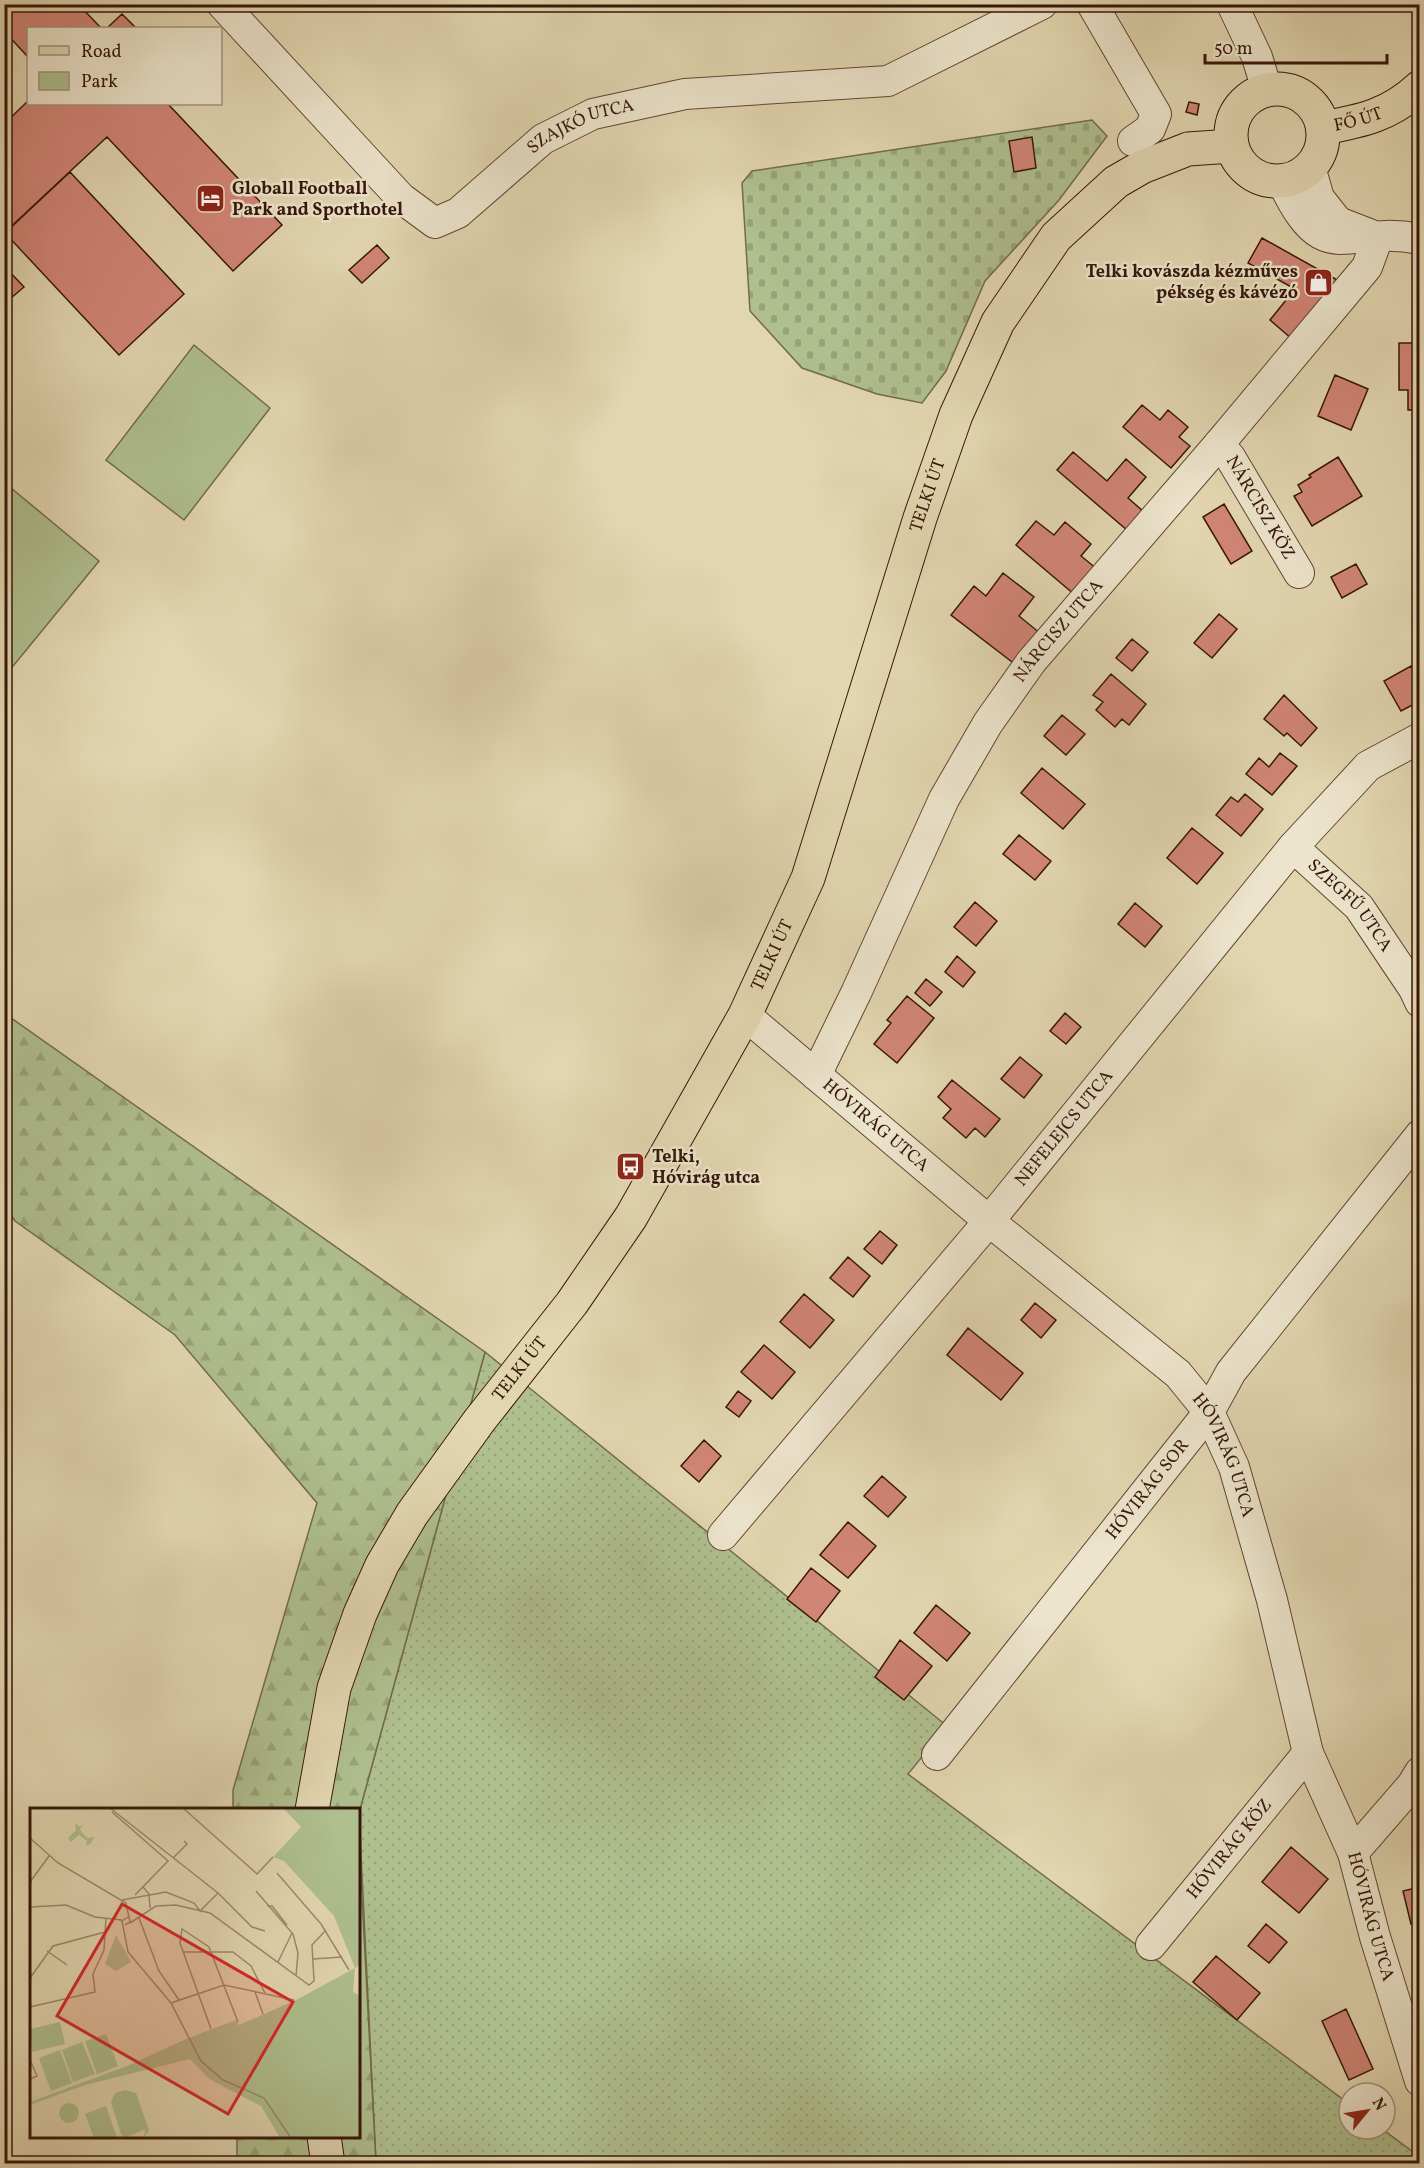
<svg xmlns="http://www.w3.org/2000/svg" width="1424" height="2168" font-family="Vollkorn,serif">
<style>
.grass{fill:url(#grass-dots);stroke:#726b4c;stroke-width:1.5}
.forest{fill:url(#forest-firs);stroke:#726b4c;stroke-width:1.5}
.cemetery{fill:url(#cemetery-stones);stroke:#726b4c;stroke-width:1.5}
.green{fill:#afbf8e;stroke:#726b4c;stroke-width:1.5}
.building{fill:#d18576;stroke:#361709;stroke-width:1.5}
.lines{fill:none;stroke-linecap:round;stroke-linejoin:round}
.minor-casing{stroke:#614733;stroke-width:32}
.major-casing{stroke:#361709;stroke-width:35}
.minor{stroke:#ece4cc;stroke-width:30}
.major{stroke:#e2d6b0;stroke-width:33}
.labels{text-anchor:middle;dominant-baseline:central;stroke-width:5;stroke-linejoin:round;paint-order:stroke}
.street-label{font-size:18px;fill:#361709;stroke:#ece4cc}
.poi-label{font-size:18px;font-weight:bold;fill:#361709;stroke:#ece4cc;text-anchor:start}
.inset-road{fill:none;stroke:#9d8a6d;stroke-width:1.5}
.view{fill:#d62828;fill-opacity:0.15;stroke:#d62828;stroke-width:3}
.inset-edge{fill:none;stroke:#361709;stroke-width:3}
</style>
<defs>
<pattern id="grass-dots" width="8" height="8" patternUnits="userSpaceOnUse" patternTransform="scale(1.5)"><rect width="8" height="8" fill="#afbf8e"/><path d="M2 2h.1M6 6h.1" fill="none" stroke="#97a379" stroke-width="1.8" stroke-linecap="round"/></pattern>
<pattern id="forest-firs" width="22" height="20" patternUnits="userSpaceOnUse" patternTransform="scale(1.5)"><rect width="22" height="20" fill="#afbf8e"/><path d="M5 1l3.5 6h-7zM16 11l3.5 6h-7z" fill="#97a379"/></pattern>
<pattern id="cemetery-stones" width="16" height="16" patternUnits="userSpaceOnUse" patternTransform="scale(1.5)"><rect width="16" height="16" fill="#afbf8e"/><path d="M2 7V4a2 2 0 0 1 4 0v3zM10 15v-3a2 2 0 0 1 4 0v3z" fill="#97a379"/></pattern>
</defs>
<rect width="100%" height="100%" fill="#e2d6b0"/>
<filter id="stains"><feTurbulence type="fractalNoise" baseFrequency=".00333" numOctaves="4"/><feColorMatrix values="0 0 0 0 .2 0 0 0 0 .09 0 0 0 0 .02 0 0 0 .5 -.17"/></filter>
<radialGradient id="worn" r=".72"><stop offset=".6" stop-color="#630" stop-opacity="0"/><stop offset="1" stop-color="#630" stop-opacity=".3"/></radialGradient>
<path class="grass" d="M485,1352L947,1726L908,1774L1349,2104V2129H1382L1420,2157L1419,2164L376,2163L359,1813Z"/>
<path class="forest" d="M4,1013L485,1352L359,1813L358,1810L233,1809V1790L317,1503L175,1335L15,1221L5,1207Z
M359,1840L376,2163H237V2137L358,2136Z"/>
<path class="cemetery" d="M1092,120L1107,136L1059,200L985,281L946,371L922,403L877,394L802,368L750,311L742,183L752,171Z"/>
<path class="green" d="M194,345L270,408L184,520L106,460Z
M5,483L99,561L5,676Z"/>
<path class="building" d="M4,4H78L101,28H28V57L4,31Z
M122,14L136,28H107Z
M28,101V104H168L282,225L233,271L107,137L4,233V124Z
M1189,102L1199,104L1197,115L1186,112Z
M1032,137L1036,168L1014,172L1009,141Z
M70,172L184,294L119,355L5,233Z
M1262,238L1339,281L1292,339L1270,320L1295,289L1248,263Z
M377,245L389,258L362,283L349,270Z
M4,266L24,287L4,304Z
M1399,343H1420V410H1408V390H1399Z
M1335,375L1368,389L1351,430L1318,416Z
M1142,405L1160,420L1168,410L1188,427L1179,437L1190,446L1171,468L1123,427Z
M1073,452L1107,481L1126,459L1146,477L1128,498L1144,512L1128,531L1057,470Z
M1338,457L1362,496L1312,526L1294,496L1302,492L1298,485L1311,477L1309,475Z
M1224,504L1252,551L1231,564L1203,517Z
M1036,521L1054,535L1065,522L1091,544L1081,556L1097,569L1075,595L1016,545Z
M1356,564L1367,584L1342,598L1331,577Z
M1003,573L1034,597L1019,616L1041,634L1016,665L951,615L974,586L986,596Z
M1219,614L1237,629L1212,658L1194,643Z
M1132,639L1148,652L1132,671L1116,658Z
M1411,666L1420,682V701L1401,711L1384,681Z
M1111,674L1146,704L1129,725L1122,719L1115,727L1096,710L1103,702L1093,695Z
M1284,695L1317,728L1301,746L1287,733L1284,736L1264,719Z
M1062,715L1085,734L1066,755L1044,736Z
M1280,753L1297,766L1272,795L1246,774L1259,758L1269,767Z
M1042,768L1085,804L1063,829L1021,793Z
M1245,794L1263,809L1241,836L1216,815L1231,797L1238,802Z
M1192,828L1223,853L1197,884L1167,858Z
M1019,835L1051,861L1035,880L1003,854Z
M975,902L997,921L976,946L954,927Z
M1135,903L1162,926L1145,947L1118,924Z
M957,956L975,972L963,987L945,972Z
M926,979L942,992L930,1006L915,993Z
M907,996L934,1018L897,1063L874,1044L891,1023L887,1020Z
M1065,1013L1081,1027L1066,1044L1050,1031Z
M1020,1057L1042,1075L1024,1098L1001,1079Z
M952,1080L1000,1119L985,1137L975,1128L966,1138L943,1118L951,1109L938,1097Z
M880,1231L897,1245L882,1264L864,1249Z
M848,1257L870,1276L853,1297L830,1278Z
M804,1294L834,1320L810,1348L780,1322Z
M1035,1303L1056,1320L1041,1338L1021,1320Z
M968,1328L1023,1373L1001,1400L947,1355Z
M764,1345L795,1372L772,1399L741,1372Z
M738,1391L751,1401L739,1417L726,1407Z
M704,1440L721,1456L699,1482L681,1466Z
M882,1476L906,1497L888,1517L864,1496Z
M848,1522L876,1546L848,1578L820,1555Z
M811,1568L840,1591L816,1622L787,1599Z
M936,1605L970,1633L947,1661L914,1633Z
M900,1640L932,1666L904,1700L875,1677Z
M1291,1847L1328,1879L1299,1913L1262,1882Z
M1420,1887V1922L1411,1924L1403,1891Z
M1266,1924L1287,1942L1269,1963L1248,1946Z
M1216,1956L1260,1993L1237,2020L1193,1982Z
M1346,2009L1373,2069L1349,2080L1322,2021Z"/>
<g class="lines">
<defs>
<g id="minor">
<path id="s1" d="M222,4L401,198L435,223L458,213L543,139L593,114L685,94L888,81L1042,4"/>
<path d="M1092,4L1156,114L1150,129L1133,141"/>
<path d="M1232,4L1257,57L1267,90"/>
<path d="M1310,167L1319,198L1338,222L1369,234"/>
<path d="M1282,181C1325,273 1344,224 1420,239"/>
<path id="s2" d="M1219,444L1230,457L1299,573"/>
<path id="s3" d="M1293,847L1359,907L1414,989L1420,1002"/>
<path id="s4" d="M745,1015L989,1221L1178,1374L1209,1412L1234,1467L1272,1600L1308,1753L1353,1853L1375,1937L1420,2081"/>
<path id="s5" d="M816,1075L856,993L944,799L988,723L1031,662L1219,444L1367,267L1378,237"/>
<path id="s6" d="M723,1535L989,1221L1293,847L1368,766L1420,738"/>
<path id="s7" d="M937,1755L1209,1412L1231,1372L1420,1135"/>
<path d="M1353,1853L1412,1785L1420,1772"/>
<path id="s8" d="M1151,1945L1308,1753"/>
</g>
<g id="major">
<circle cx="1277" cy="135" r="46"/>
<path id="s9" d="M1323,128C1362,121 1390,115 1420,87"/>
<path id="s10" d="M312,1810L334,1688L360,1614L382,1565L412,1514L479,1421L572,1303L631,1217L745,1015L808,878L920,518L956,415L998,322L1056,237L1116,182L1142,167L1188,149L1232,146"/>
<path d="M324,2136L328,2164"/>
</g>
</defs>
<use href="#minor" class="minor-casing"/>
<use href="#major" class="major-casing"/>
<use href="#minor" class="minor"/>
<use href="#major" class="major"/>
</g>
<defs>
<symbol id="hotel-square" viewBox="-11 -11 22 22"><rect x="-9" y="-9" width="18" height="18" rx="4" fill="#8f2418" stroke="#ece4cc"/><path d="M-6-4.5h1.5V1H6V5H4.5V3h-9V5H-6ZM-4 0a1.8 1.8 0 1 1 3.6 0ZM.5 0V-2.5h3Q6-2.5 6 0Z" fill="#fff"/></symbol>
<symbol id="shop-square" viewBox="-11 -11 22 22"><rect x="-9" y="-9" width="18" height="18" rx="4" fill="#8f2418" stroke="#ece4cc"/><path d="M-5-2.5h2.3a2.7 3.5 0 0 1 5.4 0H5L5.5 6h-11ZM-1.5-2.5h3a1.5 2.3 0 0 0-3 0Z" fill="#fff"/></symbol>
<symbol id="bus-square" viewBox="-11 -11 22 22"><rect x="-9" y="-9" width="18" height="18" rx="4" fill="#8f2418" stroke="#ece4cc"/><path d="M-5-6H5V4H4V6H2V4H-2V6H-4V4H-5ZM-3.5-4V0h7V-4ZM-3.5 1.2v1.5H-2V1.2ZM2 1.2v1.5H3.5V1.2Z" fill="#fff"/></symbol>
</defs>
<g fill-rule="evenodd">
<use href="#hotel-square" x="194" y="182" width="33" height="33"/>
<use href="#shop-square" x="1302" y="266" width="33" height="33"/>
<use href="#bus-square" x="614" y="1150" width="33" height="33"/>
</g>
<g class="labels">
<g class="street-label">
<text stroke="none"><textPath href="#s9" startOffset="36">FŐ ÚT</textPath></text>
<text stroke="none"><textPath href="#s1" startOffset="484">SZAJKÓ UTCA</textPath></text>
<text stroke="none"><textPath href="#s10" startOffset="1468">TELKI ÚT</textPath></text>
<text stroke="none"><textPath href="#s2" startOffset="76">NÁRCISZ KÖZ</textPath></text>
<text stroke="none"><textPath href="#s5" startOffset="508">NÁRCISZ UTCA</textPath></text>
<text stroke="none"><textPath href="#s3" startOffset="82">SZEGFŰ UTCA</textPath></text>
<text stroke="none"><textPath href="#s10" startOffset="982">TELKI ÚT</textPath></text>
<text stroke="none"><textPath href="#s4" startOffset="171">HÓVIRÁG UTCA</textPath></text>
<text stroke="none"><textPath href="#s6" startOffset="531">NEFELEJCS UTCA</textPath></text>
<text stroke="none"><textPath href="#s10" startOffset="496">TELKI ÚT</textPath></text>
<text stroke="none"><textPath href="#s4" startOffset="657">HÓVIRÁG UTCA</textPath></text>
<text stroke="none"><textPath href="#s7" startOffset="339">HÓVIRÁG SOR</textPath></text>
<text stroke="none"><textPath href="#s8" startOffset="124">HÓVIRÁG KÖZ</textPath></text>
<text stroke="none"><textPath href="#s4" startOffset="1143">HÓVIRÁG UTCA</textPath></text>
</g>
<g class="poi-label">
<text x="232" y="189">Globall Football<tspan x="232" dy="21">Park and Sporthotel</tspan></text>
<text x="1298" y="272" text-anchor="end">Telki kovászda kézműves<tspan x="1298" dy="21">pékség és kávézó</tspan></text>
<text x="652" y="1157">Telki,<tspan x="652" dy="21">Hóvirág utca</tspan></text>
</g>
</g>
<g transform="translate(30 1808)">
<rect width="330" height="330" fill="#e2d6b0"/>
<path d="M253,0H305L330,21V157L325,160L323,184L330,188V330H264L237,288L187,262L156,231L206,212L209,217L268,191L325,160L304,108L254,53L243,49L271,19Z" fill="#afbf8e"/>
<path d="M305,0H330V21L320,14ZM45,15L50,19L53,16L50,22L57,30L65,29L60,36L56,38L57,33L49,27L41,34L38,30L46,22ZM156,231L187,262L237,288L264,330H250L231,298L179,271L160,251L55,277L0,297V294L97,258Z" fill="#afbf8e"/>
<path d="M86,127L101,154L86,163L75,156Z" fill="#afbf8e"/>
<path d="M30,214L35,236L2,244L0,221ZM76,226L88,258L67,266L55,233ZM52,234L65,266L43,274L32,242ZM30,242L42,275L21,283L9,250ZM95,282L106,285L119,322L114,330L115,321L95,330L91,326L81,294L85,285ZM29 305a10 10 0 1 1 20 0a10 10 0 1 1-20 0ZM76,298L87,330H64L55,306Z" fill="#afbf8e"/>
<path class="inset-road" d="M80,0L188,85L222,119L235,123M153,0L227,66L243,49M82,4L138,53L105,87M0,30L28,55L96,95L100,114L95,117M143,50L157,36L154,33M247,65L291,116L319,162M0,74L19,48M113,79L119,86L120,100M226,83L263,126L268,145L266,168M92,92L136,84L164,95L171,104M237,98H242L257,117M0,99L36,97L65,109L92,112M171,102L188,85M98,109L92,113L98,144L141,195L171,253L193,272L234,290L261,330M109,110L129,163L149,192M100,115L126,98L146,97L180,105L279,177L284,173L282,137L296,122M17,143L37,157M153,144H203M203,144L221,158L235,185M283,151L312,149M248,154L262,125M0,170L23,138L75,124M225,184L233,206M141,195L194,177L264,192M0,199L65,184L63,166L74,142L76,110M181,221L150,135L152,121L179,139L208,214M0,252L7,268L0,271"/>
<path class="view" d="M92,96L263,194L198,306L27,208Z"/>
<rect width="330" height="330" class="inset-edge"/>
</g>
<rect width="1424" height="2168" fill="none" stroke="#e2d6b0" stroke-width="24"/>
<rect x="6" y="6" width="1412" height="2156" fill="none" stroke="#361709" stroke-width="3"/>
<rect x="12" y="12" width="1400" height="2144" fill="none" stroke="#361709" stroke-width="1.5"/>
<rect x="27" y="27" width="195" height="78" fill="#ece4cc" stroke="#a3927e" stroke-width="1.5"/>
<rect x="39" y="46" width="30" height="9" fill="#e2d6b0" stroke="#a3927e" stroke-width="1.5"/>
<text x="81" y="57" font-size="18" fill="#361709">Road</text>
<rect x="39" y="72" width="30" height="18" fill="#afbf8e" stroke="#a3927e" stroke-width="1.5"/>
<text x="81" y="87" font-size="18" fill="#361709">Park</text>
<g transform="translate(1367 2111) rotate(60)"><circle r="28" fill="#ece4cc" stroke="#a3927e" stroke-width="1.5"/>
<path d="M0-4.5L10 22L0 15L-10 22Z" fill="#8f2418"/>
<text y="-9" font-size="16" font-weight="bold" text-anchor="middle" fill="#361709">N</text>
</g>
<path d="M1205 54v9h182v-9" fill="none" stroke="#361709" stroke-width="3"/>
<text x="1214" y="54" font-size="18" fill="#361709" stroke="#ece4cc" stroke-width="4.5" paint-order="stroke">50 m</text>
<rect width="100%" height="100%" filter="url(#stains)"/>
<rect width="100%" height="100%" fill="url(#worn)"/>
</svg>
